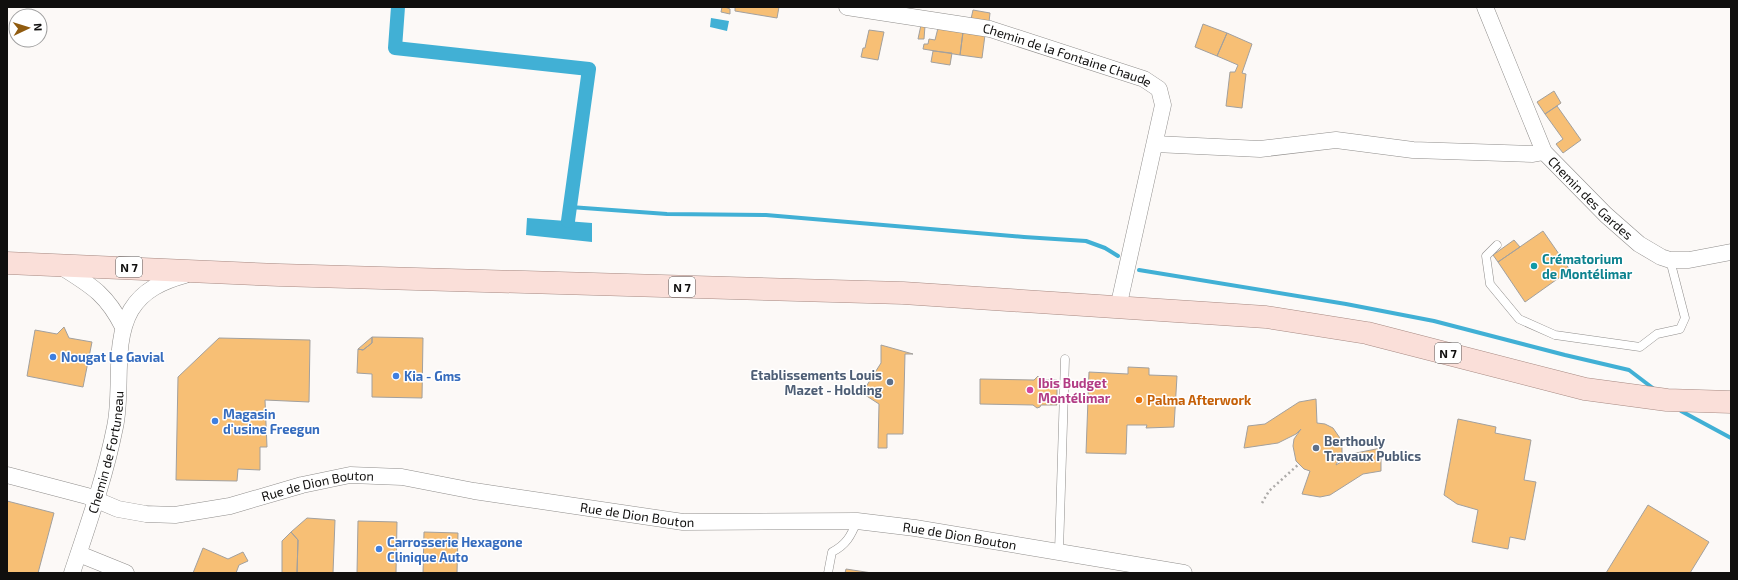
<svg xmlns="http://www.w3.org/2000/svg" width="1738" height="580" font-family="'Exo 2',sans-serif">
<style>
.water{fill:#41b0d5}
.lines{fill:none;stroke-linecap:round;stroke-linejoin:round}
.stream{stroke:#41b0d5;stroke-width:4}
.canal{stroke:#41b0d5;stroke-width:14}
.building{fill:#f7bf75;stroke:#a2a09e}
.service-casing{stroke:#908e8c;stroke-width:9}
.minor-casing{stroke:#908e8c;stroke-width:17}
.primary-casing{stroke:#a68982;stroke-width:23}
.path{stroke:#acaaa8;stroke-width:2.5;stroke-dasharray:2 3;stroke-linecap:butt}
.service{stroke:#fff;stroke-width:8}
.minor{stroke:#fff;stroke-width:16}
.primary{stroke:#fadfd9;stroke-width:22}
.culture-dot{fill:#0f9aa8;stroke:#fff;stroke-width:1.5}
.shop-dot{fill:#3f7fe0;stroke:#fff;stroke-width:1.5}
.service-dot{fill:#5c6f8a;stroke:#fff;stroke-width:1.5}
.hotel-dot{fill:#d1479c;stroke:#fff;stroke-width:1.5}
.food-dot{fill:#e8710a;stroke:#fff;stroke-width:1.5}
.labels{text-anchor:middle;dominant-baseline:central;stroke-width:3;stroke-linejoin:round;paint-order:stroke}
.shield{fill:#fff;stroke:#585756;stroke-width:1}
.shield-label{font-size:12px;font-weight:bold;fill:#100f0e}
.street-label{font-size:13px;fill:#100f0e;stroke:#fff}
.culture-label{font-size:13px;font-weight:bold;fill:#0d838f;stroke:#fff;text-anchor:start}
.shop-label{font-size:13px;font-weight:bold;fill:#366cbe;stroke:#fff;text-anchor:start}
.service-label{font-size:13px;font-weight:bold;fill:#4e5e75;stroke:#fff;text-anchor:end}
.hotel-label{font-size:13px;font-weight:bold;fill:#b23c85;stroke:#fff;text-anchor:start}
.food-label{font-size:13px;font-weight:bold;fill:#c56008;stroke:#fff;text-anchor:start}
</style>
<rect width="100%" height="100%" fill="#fcf9f7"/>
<path class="water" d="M711,18L729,21L727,31L710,27Z
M527,218L592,223V242L526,235Z"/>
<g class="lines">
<path class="stream" d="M570,207L667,214L766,215L1024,237L1086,241L1105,248L1118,256
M1139,270L1346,304L1434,321L1565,355L1629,370L1654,389
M1681,411L1731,438"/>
<path class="canal" d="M398,7L395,48L589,69L568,221"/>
</g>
<path class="building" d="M720,7H725L730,9V14L721,12L722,7Z
M735,7H779L777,18L735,11Z
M973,10L990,13L989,22L971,19Z
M1203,24L1227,33L1217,56L1195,47Z
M921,25L925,26L924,39H918Z
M938,28L963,32L960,55L923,49L924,44H928L929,39L935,40Z
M869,30L884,32L878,60L861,57L863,48H865Z
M963,32L985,35L982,58L960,55Z
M1227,33L1252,44L1242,73L1246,74L1242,108L1226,106L1230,72H1235L1238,65L1217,56Z
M933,51L952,53L950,65L931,62Z
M1554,91L1561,103L1545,114L1537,102Z
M1557,106L1581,140L1563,153L1556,144L1563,139L1545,114Z
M1543,231L1570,270L1525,302L1498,262Z
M1514,240L1520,247L1498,262L1493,255Z
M64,327L69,338L92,342L83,387L27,376L35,330L57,334Z
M372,337L423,338L422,398L372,397V374L357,373L358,349L363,350L372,343Z
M372,337V343L363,350L358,349Z
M219,338L310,340L309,402L265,400L267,447H260V470L238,469L237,481L176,480L178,377Z
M881,345L913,354H905L903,434H887V448H878L879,404L862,393L881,363Z
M1128,367L1149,368V375L1177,376L1174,427L1146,428L1147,425H1127L1126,454L1086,453L1089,372L1128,374Z
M1038,376L1041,380H1057V405H1041L1040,407L1037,408L1033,405L980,404V379L1034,380Z
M1316,399L1317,423L1325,424L1333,428L1342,441V453L1336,465L1356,453L1381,448V471L1363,474L1330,495L1320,497L1302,494L1310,471L1304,469L1296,461L1293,446L1294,439L1301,429L1296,434L1278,443L1244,448L1248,426L1265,424L1299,402Z
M1458,419L1496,427L1495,433L1531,440L1524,480L1536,482L1525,540L1510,537L1508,549L1472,542L1478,510L1457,504L1444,495Z
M7,501L54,513L38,573H7Z
M1648,505L1709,542L1690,573H1606Z
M307,518L335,520L333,573H297L298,540L291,532Z
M358,521L397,522L396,573H357Z
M291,532L298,540L297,573H282V541Z
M424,532L458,533L457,573H423Z
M203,548L228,559L243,552L248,561L239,565L236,573H193Z
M846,569L872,573H845Z"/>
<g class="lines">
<defs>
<path id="service" d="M1497,245L1486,256L1490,284L1519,319L1555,335L1640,347L1657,334L1680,329L1685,318L1670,260
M1059,551L1065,359
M828,573L832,552C846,545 851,536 857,521"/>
<g id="minor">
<path id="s1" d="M847,7L990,29L1144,79L1159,89L1163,105L1118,308"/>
<path id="s2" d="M1485,7L1544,152L1606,215L1639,244L1661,257L1670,260H1689L1731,252"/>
<path d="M1155,144L1260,149L1336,140L1413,150L1533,154L1544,152"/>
<path d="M60,266C90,285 106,293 123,327"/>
<path id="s3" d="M7,475L87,496L118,509L146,514L175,515L230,506L302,485L350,475L402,477L474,491L683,522L857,521L915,528L1184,573"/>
<path d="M79,554L126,573"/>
<path id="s4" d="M72,573C88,525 105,477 115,427C123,391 112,343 131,310C143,290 163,281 185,275"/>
</g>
<path id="primary" d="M7,263L279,275L903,293L1266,317L1367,333L1585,389L1667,400L1731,402"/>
</defs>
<use href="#service" class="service-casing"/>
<use href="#minor" class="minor-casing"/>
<use href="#primary" class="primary-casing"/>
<path class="path" d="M1262,503L1269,491L1299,464"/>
<use href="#service" class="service"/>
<use href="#minor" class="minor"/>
<use href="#primary" class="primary"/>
</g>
<circle class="culture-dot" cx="1534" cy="266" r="4"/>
<g class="shop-dot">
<circle cx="53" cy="357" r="4"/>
<circle cx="396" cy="376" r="4"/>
<circle cx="215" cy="421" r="4"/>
<circle cx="379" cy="549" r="4"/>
</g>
<g class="service-dot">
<circle cx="890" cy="382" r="4"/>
<circle cx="1316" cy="448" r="4"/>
</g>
<circle class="hotel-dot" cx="1030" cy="390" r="4"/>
<circle class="food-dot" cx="1139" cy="400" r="4"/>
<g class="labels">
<g class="shield">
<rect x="116" y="257" width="26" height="20" rx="3"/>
<rect x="669" y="277" width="26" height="20" rx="3"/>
<rect x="1435" y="343" width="26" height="20" rx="3"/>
</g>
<g class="shield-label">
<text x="129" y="267">N 7</text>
<text x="682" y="287">N 7</text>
<text x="1448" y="353">N 7</text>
</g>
<g class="street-label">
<text stroke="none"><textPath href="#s1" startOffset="226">Chemin de la Fontaine Chaude</textPath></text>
<text stroke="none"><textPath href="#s2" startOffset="222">Chemin des Gardes</textPath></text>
<text stroke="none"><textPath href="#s4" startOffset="126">Chemin de Fortuneau</textPath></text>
<text stroke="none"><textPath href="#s3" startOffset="320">Rue de Dion Bouton</textPath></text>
<text stroke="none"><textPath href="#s3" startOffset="644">Rue de Dion Bouton</textPath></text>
<text stroke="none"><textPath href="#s3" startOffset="968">Rue de Dion Bouton</textPath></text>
</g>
<g class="culture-label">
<text x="1542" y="259">Crématorium<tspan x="1542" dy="15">de Montélimar</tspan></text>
</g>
<g class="shop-label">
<text x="61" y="357">Nougat Le Gavial</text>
<text x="404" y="376">Kia - Gms</text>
<text x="223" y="414">Magasin<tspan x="223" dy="15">d'usine Freegun</tspan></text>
<text x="387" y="542">Carrosserie Hexagone<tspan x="387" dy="15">Clinique Auto</tspan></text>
</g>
<g class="service-label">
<text x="882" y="375">Etablissements Louis<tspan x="882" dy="15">Mazet - Holding</tspan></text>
<text x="1324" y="441" text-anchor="start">Berthouly<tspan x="1324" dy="15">Travaux Publics</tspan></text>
</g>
<g class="hotel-label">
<text x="1038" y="383">Ibis Budget<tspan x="1038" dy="15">Montélimar</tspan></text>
</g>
<g class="food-label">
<text x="1147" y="400">Palma Afterwork</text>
</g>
</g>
<rect width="1738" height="580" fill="none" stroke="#100f0e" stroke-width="16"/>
<g transform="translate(28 28) rotate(86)"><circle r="19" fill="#ffffff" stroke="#9f9f9f"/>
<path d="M0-3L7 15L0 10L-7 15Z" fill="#905b0f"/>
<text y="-6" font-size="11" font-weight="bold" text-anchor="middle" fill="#100f0e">N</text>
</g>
</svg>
